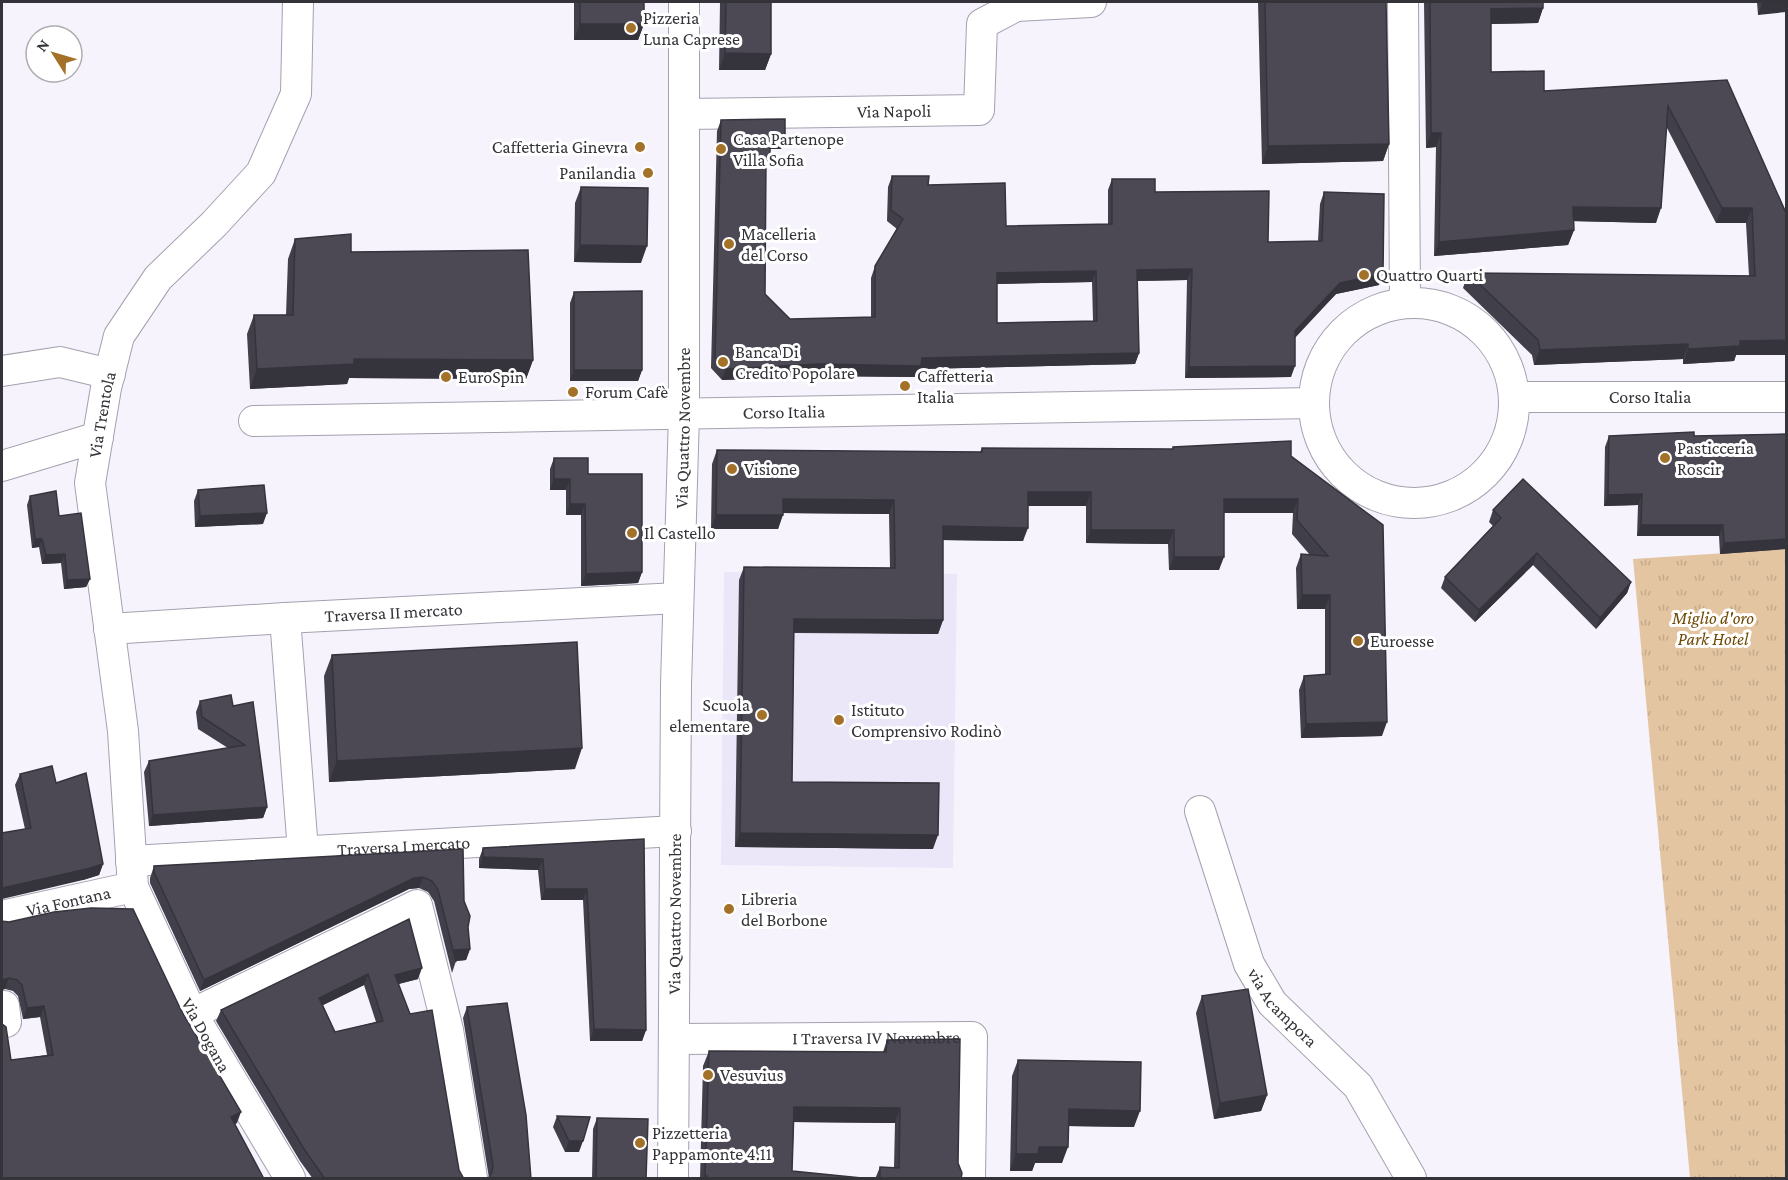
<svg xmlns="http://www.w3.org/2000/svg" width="1788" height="1180" font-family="'Crimson Pro',serif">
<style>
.built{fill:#ebe7f9}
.park{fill:url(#park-tufts)}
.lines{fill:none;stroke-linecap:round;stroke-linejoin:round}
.minor-casing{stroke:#a4a1af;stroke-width:32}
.minor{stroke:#fff;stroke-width:30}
.wall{fill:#413f49;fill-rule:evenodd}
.shaded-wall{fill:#35333c}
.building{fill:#4c4955;stroke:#35333c;stroke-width:1.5;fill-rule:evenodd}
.poi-dot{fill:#a37127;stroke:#fff;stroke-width:2}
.labels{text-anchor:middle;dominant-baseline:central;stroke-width:6;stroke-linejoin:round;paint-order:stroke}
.poi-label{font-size:18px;fill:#343339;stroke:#fff;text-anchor:start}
.street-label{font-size:18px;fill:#343339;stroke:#fff}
.park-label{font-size:18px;font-style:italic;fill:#6f4804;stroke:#fff}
</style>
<defs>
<pattern id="park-tufts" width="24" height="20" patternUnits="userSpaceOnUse" patternTransform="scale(1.5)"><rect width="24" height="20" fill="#e3c5a1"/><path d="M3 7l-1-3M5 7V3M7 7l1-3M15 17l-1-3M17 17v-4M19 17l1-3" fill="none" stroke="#c3aa8b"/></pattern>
</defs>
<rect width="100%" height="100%" fill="#f6f3fd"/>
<path class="built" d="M724,572L957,574L953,868L721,865Z"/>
<path class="park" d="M1786,549V1178H1690L1633,559Z"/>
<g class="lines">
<defs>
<g id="minor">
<path d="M1016,2V6L1091,2"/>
<path d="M1403,2L1405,302"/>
<path id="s1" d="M684,114L979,110L982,24L1016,6"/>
<circle cx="1414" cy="403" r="100"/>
<path d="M2,371L60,362L110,374"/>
<path id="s2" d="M1515,397H1786"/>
<path id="s3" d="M254,421L1314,403"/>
<path d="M2,466L98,437"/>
<path d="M285,618L303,851"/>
<path id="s4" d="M109,629L285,618L678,598"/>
<path id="s5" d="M1200,811L1249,964L1272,1003L1358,1086L1411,1178"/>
<path id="s6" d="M131,861L676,831"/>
<path id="s7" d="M2,916L133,887"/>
<path d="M2,1007L4,1006L6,1022"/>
<path d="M192,1014L417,905L448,1030L472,1178"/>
<path id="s8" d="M674,1039L972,1037L970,1178"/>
<path id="s9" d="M290,1178L192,1014L133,887L123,731L90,483L106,388L119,336L158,278L214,224L261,173L296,94L298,2"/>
<path id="s10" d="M673,1178L676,685L684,414V2"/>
</g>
</defs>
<use href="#minor" class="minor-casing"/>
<use href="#minor" class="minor"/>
</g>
<path class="wall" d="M574,2H644V24L638,40H574Z
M720,2H771V54L765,70H719Z
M1258,2H1386L1389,144L1383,161L1262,164Z
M1424,2H1543V8L1538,23L1491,24V72L1544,91L1727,80L1786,213L1734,361L1683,364V359L1534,365L1532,355L1463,288L1468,273L1749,276L1746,223H1716L1667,128L1656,223L1573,221L1574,230L1568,245L1434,256L1436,147L1426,148Z
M1757,2H1786L1758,15Z
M721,120L785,137L781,149H770L766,168L765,294L790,319L871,317V278L875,266L897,229L887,221L888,187L892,176L928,185L1006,226L1108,224V190L1112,179L1155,192L1268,242L1318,241L1320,204L1324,192L1379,285L1336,294L1295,338L1291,377L1185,378L1187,280L1137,281L1139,353L1135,364L920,369L917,377L815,376L722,380L711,368L717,131ZM1092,282L1093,321L997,323V284Z
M581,187L641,263L574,262L575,203Z
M295,239L351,252L533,360L526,379L349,378L347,384L250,389L247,334L254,315H286L288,259Z
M574,292L642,370L638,381H570V303Z
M1786,434V549L1720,554L1719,536H1637L1638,505L1604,506L1605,447L1609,436H1694Z
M1173,447L1291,456L1383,525L1382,736L1301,738L1299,690L1304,676L1325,675V609H1297L1296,568L1301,554L1310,555L1292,534L1293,513H1224L1219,570H1169L1168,544L1086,543V506H1028L1023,541L943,540V620L938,634L794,633L792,782L933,849L735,847L739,580L744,567L890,568L889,514L783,513L778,529H711L712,464L717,450L980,452L982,448L1172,449Z
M554,458L588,474L642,572L638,583L581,586V515H566V490H550V469Z
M198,490L263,524L195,527L194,501Z
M30,496L59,516L90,579L86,587L64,589L61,563L42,564L39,547L32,548L27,505Z
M1493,510L1631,582L1627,593L1596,629L1533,565L1475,622L1441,588L1445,577L1493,526L1489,522Z
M332,655L575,769L329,782L324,676Z
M200,701L233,706L267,807L263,818L149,826L144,772L149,761L228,748L198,729L196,712Z
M20,774L56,783L103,864L99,875L83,880L25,829L15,785Z
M644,839L646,1030L642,1041H590L583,900H541L538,870L479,868V859L483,848Z
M463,849L464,901L468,927L470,949L466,960L456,961L452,973L434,901L428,892L419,888L409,889L200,991L150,883V878L154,866Z
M409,919L418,979L398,984L459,1170L464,1179H313L300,1161L216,1021L221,1010ZM364,985L376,1022L335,1032L323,1005Z
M2,921L181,1010L237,1123L235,1124L11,1060L47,1055L40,1017L23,1019L18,996L13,991L5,989L2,990Z
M1202,996L1267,1095L1261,1111L1214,1119L1196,1013Z
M467,1007L531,1179L489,1178L463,1018Z
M887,1040L958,1163L961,1179H875L880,1167H894L895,1123L794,1122L792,1171L872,1179H700L703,1066L709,1051L883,1052Z
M1018,1060L1134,1127L1069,1126L1062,1163H1035L1032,1171H1010L1012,1076Z
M557,1116L579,1152H565L553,1127Z
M597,1118L646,1179H592L593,1129Z"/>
<path class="shaded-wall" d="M1763,2H1786V12L1758,15Z
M1543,8L1538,23L1486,24L1491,9Z
M580,24H644L638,40H574Z
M725,53L771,54L765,70H719Z
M1431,133H1441L1436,147L1426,148Z
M770,137H785L781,149H766Z
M1389,144L1383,161L1262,164L1268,146Z
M766,158H770L766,169Z
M1573,207L1661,208L1656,223L1568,221Z
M1722,208H1752L1746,223H1716Z
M1574,230L1568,245L1434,256L1439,242Z
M580,245L647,246L641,263L574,262Z
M1192,269L1187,280L1133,281L1137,270Z
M1096,271L1092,282L993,284L997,273Z
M1383,274L1379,285L1336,294L1290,342L1295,331L1340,283Z
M1786,340V355H1736L1734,361L1683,364L1688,349L1740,341Z
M1688,344L1683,359L1534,365L1540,350Z
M1139,353L1135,364L920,369L917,377L815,376L722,380L726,369L922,358Z
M354,359L533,360L526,379L349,378L347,384L250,389L257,369Z
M1295,366L1291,377L1185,378L1189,367Z
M574,370H642L638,381H570Z
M554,479H570L566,490H550Z
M1028,492H1091L1086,506H1023Z
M1642,494L1638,505L1604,506L1608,495Z
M783,499L894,500L889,514L778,513Z
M1224,499H1298L1293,513H1219Z
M570,504H585L581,515H566Z
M267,513L263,524L195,527L200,516Z
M716,515H783L778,529H711Z
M1641,525H1723L1719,536H1637Z
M943,526L1028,528L1023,541L938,540Z
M1091,530H1174L1168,544L1086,543Z
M35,539H42L39,547L32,548Z
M1786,539V549L1720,554L1724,543Z
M1537,553L1533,565L1475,622L1479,610Z
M65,554L61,563L42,564L46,555Z
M1174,557H1224L1219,570H1169Z
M642,572L638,583L581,586L586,574Z
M90,579L86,587L64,589L67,580Z
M1631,582L1627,593L1596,629L1600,618Z
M1302,595H1330L1325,609H1297Z
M794,619L943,620L938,634L789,632Z
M1387,722L1382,736L1301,738L1306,724Z
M582,748L575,769L329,782L337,761Z
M267,807L263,818L149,826L153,815Z
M740,833L938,835L933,849L735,847Z
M483,857L543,859L538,870L479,868Z
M103,864L99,875L83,880L2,899V888Z
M423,877L419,888L409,889L200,991L204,980L414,878Z
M545,889H587L583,900H541Z
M470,949L466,960L456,961L455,950Z
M422,968L418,979L391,986L395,975Z
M368,974L364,985L315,1009L319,998Z
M9,978L5,989L2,990V980Z
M44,1006L40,1017L23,1019L27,1008Z
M594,1029L646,1030L642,1041H590Z
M1267,1095L1261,1111L1214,1119L1220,1103Z
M794,1107L900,1108L895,1123L789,1122Z
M1069,1109L1140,1111L1134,1127L1063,1126Z
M241,1112L237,1123L227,1128L231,1117Z
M569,1141H583L579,1152H565Z
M1039,1147H1068L1062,1163H1035L1032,1171H1010L1016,1154Z"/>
<path class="building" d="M580,2H644V24H580Z
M726,2H771V54L725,53Z
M1265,2H1386L1389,144L1268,146Z
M1430,2H1543V8L1491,9V72L1544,71V91L1727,80L1786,213V340L1740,341V346L1688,349V344L1540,350L1538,340L1468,273L1755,276L1752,208H1722L1668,106L1661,208L1573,207L1574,230L1439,242L1441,133H1431Z
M785,119V137H770V158H766L765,294L790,319L875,317V266L903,219L891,210L892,176H929L928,185L1005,183L1006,226L1112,224V179H1155V192L1269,191L1268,242L1322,241L1324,192L1384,194L1383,274L1340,283L1295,331V366L1189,367L1192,269L1137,270L1139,353L922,358L921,366L819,364L726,369L715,357L721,120ZM1096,271L1097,321L997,323V273Z
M581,187L648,188L647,246L580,245Z
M351,234V252L528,250L533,360L354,359V364L257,369L254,315H293L295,239Z
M642,291V370H574V292Z
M1694,432V436L1786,434V539L1724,543L1723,525H1641L1642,494L1608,495L1609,436Z
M1291,441V456L1383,525L1387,722L1306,724L1304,676L1330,674V595H1302L1301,554L1328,556L1297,520L1298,499H1224V557H1174V530H1091V492H1028V528L943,526V620L794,619L792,782L939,783L938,835L740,833L744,567L895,568L894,500L783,499V515H716L717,450L982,452V448L1173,449V447Z
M554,458H588V474H642V572L586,574L585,504H570V479H554Z
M1523,479L1631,582L1600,618L1537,553L1479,610L1445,577L1501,518L1493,510Z
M264,485L267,513L200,516L198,490Z
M56,491L59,516L81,513L90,579L67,580L65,554L46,555L42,539H35L30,496Z
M577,642L582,748L337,761L332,655Z
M231,695L233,706L253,702L267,807L153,815L149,761L245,745L202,717L200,701Z
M52,766L56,783L86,773L103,864L87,869L2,888V833L31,828L20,774Z
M644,839L646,1030L594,1029L587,889H545L543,859L483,857V848Z
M463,849L464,901L470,916L468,927L470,949L455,950L456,962L438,890L432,881L423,877L414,878L204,980L154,872V866Z
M91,908L133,909L181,1010L241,1112L231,1117L264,1179H2V1024L6,1027L11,1060L53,1055L44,1006L27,1008L22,985L17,980L9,978L2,980V921L9,922L54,912Z
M409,919L422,968L395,975L410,1014L432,1010L459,1170L464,1179H325L304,1149L221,1010ZM368,974L383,1021L335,1032L319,998Z
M1248,989L1267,1095L1220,1103L1202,996Z
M507,1003L526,1115L531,1179H488L492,1172L493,1165L467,1007Z
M960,1039L958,1163L962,1173L961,1179H880V1167L899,1168L900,1108L794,1107L792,1171L872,1179H707V1176H705L709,1051L886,1052L887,1040Z
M1018,1060L1141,1062L1140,1111L1069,1109L1068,1147H1039L1038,1154H1016Z
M557,1116L590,1117L583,1141H569Z
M597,1118L648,1119L646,1179H596Z"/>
<g class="poi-dot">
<circle cx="631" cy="28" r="6"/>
<circle cx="640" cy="147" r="6"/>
<circle cx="721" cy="149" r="6"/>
<circle cx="648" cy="173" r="6"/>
<circle cx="729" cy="244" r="6"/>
<circle cx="1364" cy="275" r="6"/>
<circle cx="723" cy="362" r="6"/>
<circle cx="446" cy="377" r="6"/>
<circle cx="905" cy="386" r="6"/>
<circle cx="573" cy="392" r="6"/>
<circle cx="1665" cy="458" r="6"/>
<circle cx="732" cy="469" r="6"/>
<circle cx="632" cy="533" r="6"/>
<circle cx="1358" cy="641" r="6"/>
<circle cx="762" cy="715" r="6"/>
<circle cx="839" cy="720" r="6"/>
<circle cx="729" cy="909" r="6"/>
<circle cx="708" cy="1075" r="6"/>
<circle cx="640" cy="1143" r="6"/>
</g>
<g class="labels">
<g class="poi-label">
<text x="643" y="18">Pizzeria<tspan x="643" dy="21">Luna Caprese</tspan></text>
<text x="733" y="139">Casa Partenope<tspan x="733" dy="21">Villa Sofia</tspan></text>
<text x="628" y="147" text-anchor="end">Caffetteria Ginevra</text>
<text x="636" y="173" text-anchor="end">Panilandia</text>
<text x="741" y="234">Macelleria<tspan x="741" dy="21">del Corso</tspan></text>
<text x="1376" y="275">Quattro Quarti</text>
<text x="735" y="352">Banca Di<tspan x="735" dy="21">Credito Popolare</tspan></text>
<text x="917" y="376">Caffetteria<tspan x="917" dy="21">Italia</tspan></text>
<text x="458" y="377">EuroSpin</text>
<text x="585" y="392">Forum Cafè</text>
<text x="1677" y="448">Pasticceria<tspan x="1677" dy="21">Roscir</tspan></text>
<text x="744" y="469">Visione</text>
<text x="644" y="533">Il Castello</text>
<text x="1370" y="641">Euroesse</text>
<text x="750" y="705" text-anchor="end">Scuola<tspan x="750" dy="21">elementare</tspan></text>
<text x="851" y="710">Istituto<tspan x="851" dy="21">Comprensivo Rodinò</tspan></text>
<text x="741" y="899">Libreria<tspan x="741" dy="21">del Borbone</tspan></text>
<text x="720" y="1075">Vesuvius</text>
<text x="652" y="1133">Pizzetteria<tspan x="652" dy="21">Pappamonte 4.11</tspan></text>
</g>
<g class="street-label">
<text stroke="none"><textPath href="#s1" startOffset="210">Via Napoli</textPath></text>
<text stroke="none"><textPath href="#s2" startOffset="135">Corso Italia</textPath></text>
<text stroke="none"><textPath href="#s3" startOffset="530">Corso Italia</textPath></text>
<text stroke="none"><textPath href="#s9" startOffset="807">Via Trentola</textPath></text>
<text stroke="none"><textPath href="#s10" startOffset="750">Via Quattro Novembre</textPath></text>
<text stroke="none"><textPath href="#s4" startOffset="285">Traversa II mercato</textPath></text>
<text stroke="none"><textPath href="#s6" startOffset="273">Traversa I mercato</textPath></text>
<text stroke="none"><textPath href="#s7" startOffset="68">Via Fontana</textPath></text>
<text stroke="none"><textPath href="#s10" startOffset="264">Via Quattro Novembre</textPath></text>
<text stroke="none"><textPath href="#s5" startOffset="216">via Acampora</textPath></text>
<text transform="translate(206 1035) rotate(61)">Via Dogana</text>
<text stroke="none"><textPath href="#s8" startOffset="202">I Traversa IV Novembre</textPath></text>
</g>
<g class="park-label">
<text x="1713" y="618">Miglio d'oro<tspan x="1713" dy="21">Park Hotel</tspan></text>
</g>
</g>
<rect width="1788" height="1180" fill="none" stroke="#343339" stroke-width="6"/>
<g transform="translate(54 54) rotate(307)"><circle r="28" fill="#ffffff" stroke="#aeadb0" stroke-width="1.5"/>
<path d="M0-4.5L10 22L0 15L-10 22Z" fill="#a37127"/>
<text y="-9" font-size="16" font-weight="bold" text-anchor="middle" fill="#343339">N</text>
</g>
</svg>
